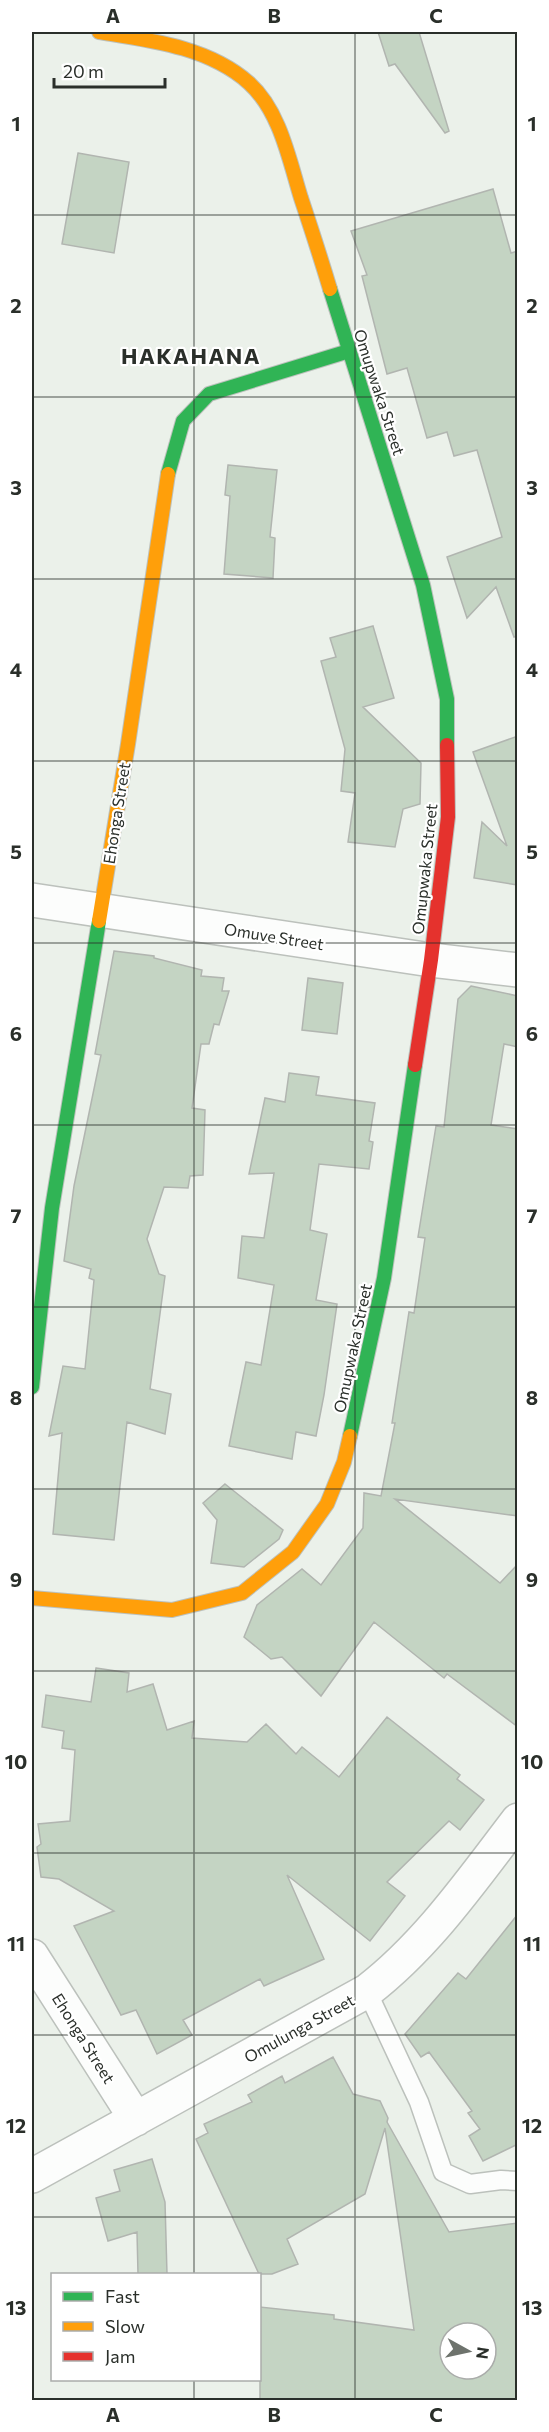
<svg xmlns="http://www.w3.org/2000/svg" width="549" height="2432" font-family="Commissioner,sans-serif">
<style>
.building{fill:#c4d4c3;stroke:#b1b5b0;stroke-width:1.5;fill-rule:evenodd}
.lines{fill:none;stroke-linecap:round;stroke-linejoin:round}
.lane-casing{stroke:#bcc1bc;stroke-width:21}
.street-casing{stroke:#bcc1bc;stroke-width:36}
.fast-casing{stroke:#bcc1bc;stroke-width:16}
.slow-casing{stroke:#bcc1bc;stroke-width:16}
.jam-casing{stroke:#bcc1bc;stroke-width:16}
.lane{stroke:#fcfdfc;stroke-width:18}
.street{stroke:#fcfdfc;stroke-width:33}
.fast{stroke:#30b455;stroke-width:14}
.slow{stroke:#ff9f0a;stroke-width:14}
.jam{stroke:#e5322d;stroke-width:14}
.grid{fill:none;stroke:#2a2f2a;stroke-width:1.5;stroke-opacity:0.55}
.labels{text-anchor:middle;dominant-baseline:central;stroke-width:4.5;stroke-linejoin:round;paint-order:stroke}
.street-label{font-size:16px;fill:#2a2f2a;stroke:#fff}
.district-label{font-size:22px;font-weight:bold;letter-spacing:1.5px;fill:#2a2f2a;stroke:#fff}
.neatline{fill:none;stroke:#2a2f2a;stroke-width:2}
.grid-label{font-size:20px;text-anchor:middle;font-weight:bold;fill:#2a2f2a}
</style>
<rect width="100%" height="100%" fill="#ebf1ea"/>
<path class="building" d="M378,32H419L449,131L445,133L395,64L389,66Z
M78,153L129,162L114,253L62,244Z
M493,189L511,253L518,251V636L514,637L496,587L467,618L447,557L502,537L477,450L454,456L447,432L427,438L407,368L387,374L362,276L367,275L351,231Z
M228,465L277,470L270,537L275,538L273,578L224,574L230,496L225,495Z
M373,626L394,698L363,707L421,763L420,804L403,809L395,847L348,842L355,793L341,791L345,749L321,661L336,657L330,638Z
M518,736V885L474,878L482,822L507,846L473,752Z
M114,951L154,956V958L202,970L201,976L224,978L222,991H229L219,1025L214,1024L209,1044H201L192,1108L205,1110L203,1175L190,1176L188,1188L164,1187L147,1239L159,1274L165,1276L150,1389L171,1394L165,1434L127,1422L114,1540L53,1534L62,1433L49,1436L63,1366L85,1369L94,1280L89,1278L91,1269L64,1261L74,1186L101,1055L95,1054Z
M308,978L343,983L337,1034L302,1030Z
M471,986L518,996V1047L504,1044L491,1125L518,1129V1516L395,1499L500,1583L518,1564V1727L447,1674L444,1678L374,1622L321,1696L282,1657L271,1659L244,1637L257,1605L302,1569L321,1585L363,1528L364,1493L381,1496L395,1423H392L409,1312L414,1313L425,1238L418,1237L436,1126L444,1127L458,999Z
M289,1073L319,1077L316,1095L375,1103L369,1141L373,1142L369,1169L319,1164L310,1230L327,1234L316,1300L337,1304L324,1395L316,1436L296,1432L292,1459L229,1446L246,1362L261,1365L274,1285L238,1278L242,1236L264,1238L274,1173L249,1174L265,1098L285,1102Z
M225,1484L283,1530L279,1539L244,1567L211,1563L217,1520L203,1503Z
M96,1668L129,1673L127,1692L153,1684L167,1730L194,1721L192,1738L247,1742L266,1724L296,1754L302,1747L339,1777L387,1717L460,1775L457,1779L484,1800L460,1830L449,1821L387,1882L405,1896L370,1941L287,1875L324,1959L264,1986L260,1979L183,2020L192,2035L157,2054L136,2010L121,2015L74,1926L114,1911L59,1879L41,1877L37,1847L41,1844L38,1824L70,1821L75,1750L62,1748L64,1731L42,1727L46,1695L91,1702Z
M518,1914V2144L483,2161L469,2136L480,2129L468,2113L472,2111L429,2052L421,2057L405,2034L458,1973L466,1979Z
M333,2057L353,2094L380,2101L388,2118L387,2122L449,2232L518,2223V2400H260V2307L334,2315V2319L414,2330L385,2128L365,2194L287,2239L298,2264L272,2274H259L196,2139L208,2133L204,2124L252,2102L248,2095L282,2076L285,2083ZM450,2333H486V2369H450Z
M152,2159L165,2202L167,2274H138L137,2232L108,2241L96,2198L120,2191L114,2170Z"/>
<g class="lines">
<defs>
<path id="lane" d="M367,1991L419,2102L443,2172L470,2184L501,2180L518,2181"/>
<path id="street" d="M32,900L431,960L518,970
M32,1956L136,2119
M32,2176L367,1991C427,1945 472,1880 518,1820"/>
<path id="fast" d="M330,289L423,585L447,699V745
M168,474L183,421L209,394L349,351
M32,1387L52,1208L99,921
M350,1436L384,1278L415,1065"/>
<path id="slow" d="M99,32C149,40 209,47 249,83C280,111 289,159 301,198C311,228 321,259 330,289
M99,921L128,744L168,474
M32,1598L172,1610L242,1593L293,1552L327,1504L344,1462L350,1436"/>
<path id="jam" d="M415,1065L431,960L448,817L447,745"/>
</defs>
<use href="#lane" class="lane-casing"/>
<use href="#street" class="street-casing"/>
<use href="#fast" class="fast-casing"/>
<use href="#slow" class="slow-casing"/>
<use href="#jam" class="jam-casing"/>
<use href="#lane" class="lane"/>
<use href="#street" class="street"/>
<use href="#fast" class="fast"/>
<use href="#slow" class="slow"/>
<use href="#jam" class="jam"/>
</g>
<path class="grid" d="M194,32V2274M355,32V2400M32,215H518M32,397H518M32,579H518M32,761H518M32,943H518M32,1125H518M32,1307H518M32,1489H518M32,1671H518M32,1853H518M32,2035H518M32,2217H518M194,2380V2400"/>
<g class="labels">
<g class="street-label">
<text transform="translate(380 392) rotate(72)">Omupwaka Street</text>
<text transform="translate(116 813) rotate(-81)">Ehonga Street</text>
<text transform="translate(424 869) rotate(-84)">Omupwaka Street</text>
<text transform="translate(274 936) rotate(9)">Omuve Street</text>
<text transform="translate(352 1348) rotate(-78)">Omupwaka Street</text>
<text transform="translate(299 2028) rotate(-29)">Omulunga Street</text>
<text transform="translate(84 2038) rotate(58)">Ehonga Street</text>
</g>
<g class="district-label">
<text x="191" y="355">HAKAHANA</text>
</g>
</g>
<rect width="549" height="2432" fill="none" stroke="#ffffff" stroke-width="66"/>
<rect x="51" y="2273" width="210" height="108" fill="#ffffff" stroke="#aaacaa" stroke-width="1.5"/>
<rect x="63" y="2292" width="30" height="9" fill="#30b455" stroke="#aaacaa" stroke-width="1.5"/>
<text x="105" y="2303" font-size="18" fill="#2a2f2a">Fast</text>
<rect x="63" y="2322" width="30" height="9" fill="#ff9f0a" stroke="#aaacaa" stroke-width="1.5"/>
<text x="105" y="2333" font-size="18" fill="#2a2f2a">Slow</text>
<rect x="63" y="2352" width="30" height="9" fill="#e5322d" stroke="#aaacaa" stroke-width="1.5"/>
<text x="105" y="2363" font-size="18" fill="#2a2f2a">Jam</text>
<g transform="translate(468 2351) rotate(98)"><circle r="28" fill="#ffffff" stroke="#aaacaa" stroke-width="1.5"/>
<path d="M0-4.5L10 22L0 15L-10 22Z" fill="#6e736d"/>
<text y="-9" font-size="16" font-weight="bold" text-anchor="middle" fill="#2a2f2a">N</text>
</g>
<path d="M54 78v9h111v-9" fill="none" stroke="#2a2f2a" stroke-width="3"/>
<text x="63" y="78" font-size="18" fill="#2a2f2a" stroke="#ffffff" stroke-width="4.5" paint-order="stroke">20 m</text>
<rect x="33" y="33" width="483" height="2366" class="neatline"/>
<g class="grid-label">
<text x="113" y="23">A</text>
<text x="274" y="23">B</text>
<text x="436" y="23">C</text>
<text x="16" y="131">1</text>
<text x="532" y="131">1</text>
<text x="16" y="313">2</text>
<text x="532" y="313">2</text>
<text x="16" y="495">3</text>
<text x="532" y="495">3</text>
<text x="16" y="677">4</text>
<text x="532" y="677">4</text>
<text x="16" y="859">5</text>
<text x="532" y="859">5</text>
<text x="16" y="1041">6</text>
<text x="532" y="1041">6</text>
<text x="16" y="1223">7</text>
<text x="532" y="1223">7</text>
<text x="16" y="1405">8</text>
<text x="532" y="1405">8</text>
<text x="16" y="1587">9</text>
<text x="532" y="1587">9</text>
<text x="16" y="1769">10</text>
<text x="532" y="1769">10</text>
<text x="16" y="1951">11</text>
<text x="532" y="1951">11</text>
<text x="16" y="2133">12</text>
<text x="532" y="2133">12</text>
<text x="16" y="2315">13</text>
<text x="532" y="2315">13</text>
<text x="113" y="2422">A</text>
<text x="274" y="2422">B</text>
<text x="436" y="2422">C</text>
</g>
</svg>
